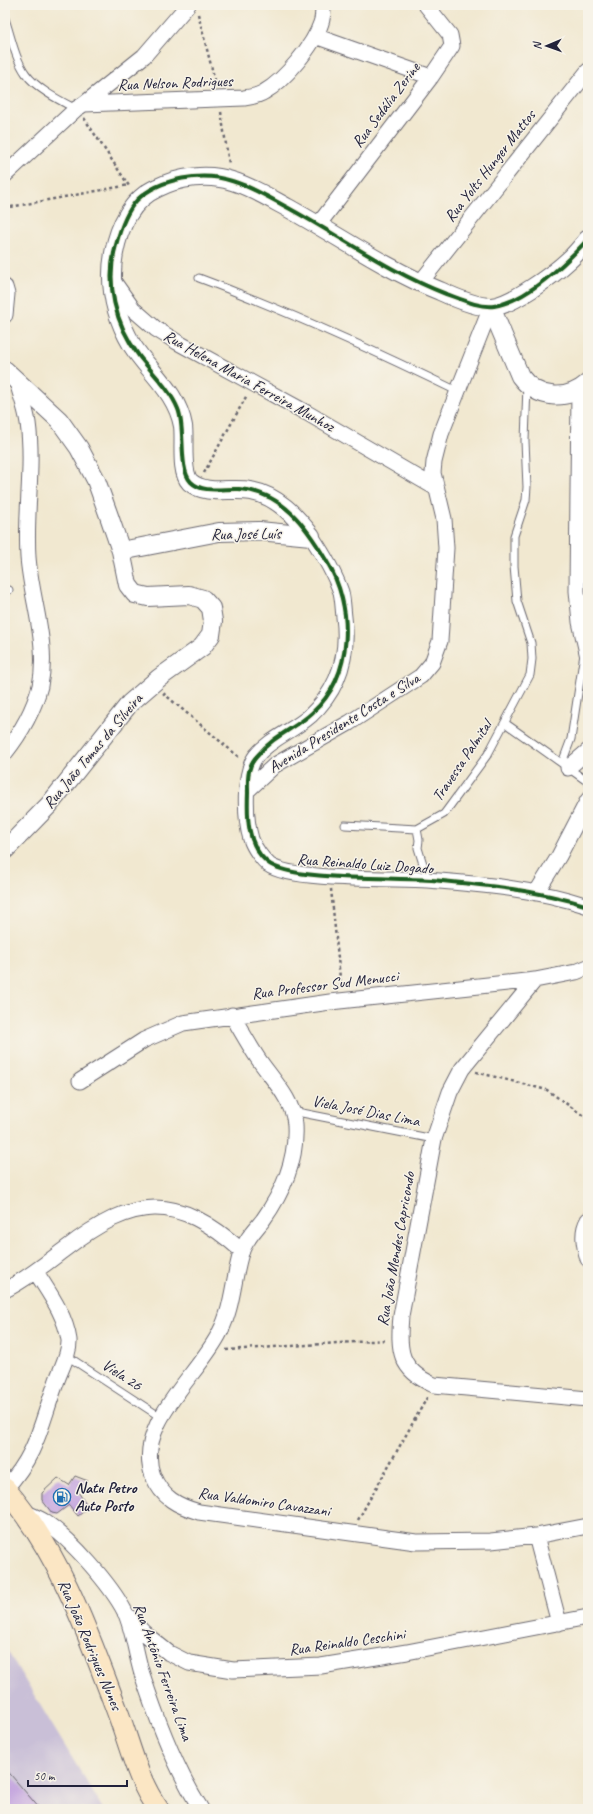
<svg xmlns="http://www.w3.org/2000/svg" width="593" height="1814" font-family="Caveat,sans-serif">
<style>
.industrial{fill:#c9bfd7}
.building{fill:#c09fde}
.lines{fill:none;stroke-linecap:round;stroke-linejoin:round}
.service-casing{stroke:#6a676f;stroke-width:9}
.minor-casing{stroke:#6a676f;stroke-width:17}
.tertiary-casing{stroke:#6a676f;stroke-width:20}
.secondary-casing{stroke:#6a676f;stroke-width:23}
.path{stroke:#6a676f;stroke-width:2.5;stroke-dasharray:3 3;stroke-linecap:butt}
.service{stroke:#fff;stroke-width:7}
.minor{stroke:#fff;stroke-width:15}
.tertiary{stroke:#fff;stroke-width:18}
.secondary{stroke:#fbe6c4;stroke-width:21}
.cycleway-casing{stroke:#f7f3e8;stroke-width:6}
.cycleway{stroke:#1b5e20;stroke-width:4}
.labels{text-anchor:middle;dominant-baseline:central;stroke-width:3;stroke-linejoin:round;paint-order:stroke}
.street-label{font-size:16px;fill:#22223b;stroke:#f7f3e8}
.poi-label{font-size:16px;font-weight:bold;fill:#22223b;stroke:#f7f3e8;text-anchor:start}
</style>
<rect width="100%" height="100%" fill="#f7f3e8"/>
<filter id="ink" filterUnits="userSpaceOnUse"><feTurbulence type="fractalNoise" baseFrequency=".025" numOctaves="2"/><feDisplacementMap in="SourceGraphic" scale="8" xChannelSelector="R" yChannelSelector="G"/><feConvolveMatrix kernelMatrix="1 2 1 2 8 2 1 2 1" color-interpolation-filters="sRGB"/></filter>
<filter id="wash" filterUnits="userSpaceOnUse"><feTurbulence type="fractalNoise" baseFrequency=".012" numOctaves="4" result="noise"/><feDisplacementMap in="SourceGraphic" scale="16" xChannelSelector="R" yChannelSelector="G"/><feGaussianBlur stdDeviation="0.9" result="paint"/><feColorMatrix in="noise" values="0 0 0 0 0 0 0 0 0 0 0 0 0 0 0 0 0 1.4 0 .05"/><feComposite in="paint" operator="in"/></filter>
<g filter="url(#wash)">
<rect width="100%" height="100%" fill="#f1e8d0"/>
<path class="industrial" d="M5,1647L103,1809H5Z"/>
<g id="blocks">
<path class="building" d="M75,1476L88,1481L77,1490L88,1508L78,1516L69,1505L57,1514L52,1513L42,1500V1493L58,1478L69,1485Z
M5,1768L40,1809H5Z"/>
</g>
</g>
<g filter="url(#ink)">
<use href="#blocks" fill-opacity="0" stroke="#6a676f" stroke-width="1"/>
<g class="lines">
<defs>
<path id="service" d="M5,19C11,36 15,59 26,74C37,89 59,100 76,109
M199,278C288,311 373,350 457,391
M5,590H9
M505,723L588,782
M562,763L571,739L584,654
M345,825L417,829L444,814L488,754L530,675L532,659L531,643L517,601L514,566V536L526,500L527,487L525,441L527,385
M417,829L419,840L418,848L428,880
M292,1111L434,1139
M67,1356L162,1418"/>
<path id="minor" d="M315,36L431,77
M84,104L144,56L188,5
M5,175L76,109L84,104L244,98C251,97 258,96 264,92C284,81 314,45 321,23C323,18 323,11 323,5
M318,225L431,77L452,46L450,35L426,5
M111,278L133,309L156,329L177,342L307,413L436,488
M420,283L588,71
M5,287L7,294L5,315
M579,391L577,591L580,622L588,657
M311,536C323,554 334,572 341,592C343,600 343,609 344,617C349,655 339,689 310,716C293,731 271,738 256,756C243,773 245,819 251,839C254,848 262,859 269,865C291,881 396,878 427,880C481,884 537,889 588,906
M5,753C20,734 34,709 40,686C49,643 31,599 28,557C25,512 34,467 28,423C26,409 21,396 17,382
M568,768L588,751
M248,790L275,765L349,723L421,676L432,663L440,641L446,548L444,519L433,473L434,462L441,434L491,307
M536,893L559,856L588,800
M535,980L462,1069L450,1092L434,1139L401,1316C398,1350 399,1370 434,1385L588,1399
M232,1015C240,1029 248,1043 257,1057C270,1077 294,1100 295,1125C297,1160 283,1192 263,1220C255,1230 245,1240 241,1253C233,1279 233,1307 220,1332C200,1374 133,1425 153,1476C162,1498 178,1506 199,1512L416,1542L491,1541L536,1536L588,1526
M80,1081L144,1040L183,1023L330,1002L535,980L576,972L588,967
M588,1220C581,1232 584,1246 588,1259
M5,1290C27,1279 45,1264 65,1249C134,1196 176,1192 242,1251
M5,1489C38,1453 40,1426 56,1383C60,1370 70,1354 69,1340C65,1314 49,1293 36,1272
M24,1512C31,1515 39,1518 45,1522C71,1539 111,1585 125,1612C133,1629 136,1655 142,1674C157,1720 175,1768 201,1809
M536,1536L559,1623
M125,1613L144,1633L169,1653L189,1663L233,1670L321,1666L407,1652L588,1617"/>
<path id="tertiary" d="M491,307L520,376C537,399 566,402 588,383
M5,370L59,420L79,448L96,480L109,516L121,551L128,585L135,594L148,597L189,595L203,599L211,608L213,621L211,635L202,647L159,678L130,703L49,805L5,850
M311,536C295,516 278,496 251,491C232,487 206,496 190,482C180,472 185,440 183,426C177,392 149,372 132,345C115,316 108,286 114,253C119,226 132,199 157,188C179,177 208,173 232,181C252,187 271,199 288,208C339,236 387,270 440,291C453,297 477,307 491,307C511,306 554,274 569,260C576,254 582,246 588,239
M121,551L219,532L259,531L311,536"/>
<path id="secondary" d="M5,1489C60,1552 89,1636 118,1713C130,1745 138,1782 158,1809"/>
</defs>
<use href="#service" class="service-casing"/>
<use href="#minor" class="minor-casing"/>
<use href="#tertiary" class="tertiary-casing"/>
<use href="#secondary" class="secondary-casing"/>
<path class="path" d="M198,14L216,85
M221,112L229,164
M84,118L129,186
M5,208L129,185
M204,473L247,395
M163,693L240,758
M331,889L341,988
M476,1072L547,1090L588,1119
M226,1350L387,1340
M358,1520L428,1396"/>
<use href="#service" class="service"/>
<use href="#minor" class="minor"/>
<use href="#tertiary" class="tertiary"/>
<use href="#secondary" class="secondary"/>
<defs>
<path id="cycleway" d="M588,239C567,262 527,301 494,306C480,308 460,299 446,294C391,273 343,238 292,210C273,200 253,187 232,181C203,171 160,178 137,200C126,212 120,230 116,245C105,283 115,324 139,356C152,373 170,389 178,409C186,428 178,469 191,482C203,494 224,488 239,489C282,492 306,526 326,560C355,607 354,675 312,713C296,728 273,736 259,754C256,757 251,763 250,768C247,775 248,785 248,793C247,817 247,845 267,862C290,882 397,877 432,880C484,885 538,890 588,906"/>
</defs>
<use href="#cycleway" class="cycleway-casing"/>
<use href="#cycleway" class="cycleway"/>
</g>
</g>
<defs>
<symbol id="fuel-ring" viewBox="-11 -11 22 22"><circle r="9.5" fill="#f7f3e8" stroke="#1f6fb2" stroke-width="1.5"/><path d="M-5.5-6h7V0h2V4h1.3V-2.5L3-4.5l.8-.8L6-3V5H2.5V1h-1V6h-7ZM-4.2-4.7v3.2H.2V-4.7Z" fill="#1f6fb2"/></symbol>
</defs>
<g fill-rule="evenodd">
<use href="#fuel-ring" x="52" y="1487" width="20" height="20"/>
</g>
<g class="labels">
<g class="street-label">
<text transform="translate(175 83) rotate(-2)">Rua Nelson Rodrigues</text>
<text transform="translate(386 105) rotate(-53)">Rua Sedália Zerine</text>
<text transform="translate(490 166) rotate(-52)">Rua Yolts Hunger Mattos</text>
<text transform="translate(249 381) rotate(29)">Rua Helena Maria Ferreira Munhoz</text>
<text transform="translate(246 534) rotate(-1)">Rua José Luís</text>
<text transform="translate(344 723) rotate(-32)">Avenida Presidente Costa e Silva</text>
<text transform="translate(93 751) rotate(-50)">Rua João Tomas da Silveira</text>
<text transform="translate(462 761) rotate(-56)">Travessa Palmital</text>
<text transform="translate(365 864) rotate(4)">Rua Reinaldo Luiz Dogado</text>
<text transform="translate(325 985) rotate(-7)">Rua Professor Sud Menucci</text>
<text transform="translate(366 1111) rotate(11)">Viela José Dias Lima</text>
<text transform="translate(396 1249) rotate(-80)">Rua João Mendes Capricondo</text>
<text transform="translate(122 1375) rotate(33)">Viela 26</text>
<text transform="translate(264 1502) rotate(8)">Rua Valdomiro Cavazzani</text>
<text transform="translate(347 1642) rotate(-8)">Rua Reinaldo Ceschini</text>
<text transform="translate(90 1645) rotate(67)">Rua João Rodrigues Nunes</text>
<text transform="translate(163 1672) rotate(70)">Rua Antônio Ferreira Lima</text>
</g>
<g class="poi-label">
<text x="75" y="1488">Natu Petro<tspan x="75" dy="18">Auto Posto</tspan></text>
</g>
</g>
<rect width="593" height="1814" fill="none" stroke="#f7f3e8" stroke-width="20"/>
<g transform="translate(547 46) rotate(268)" stroke="#f7f3e8" stroke-width="3" paint-order="stroke">
<path d="M0-3L7 15L0 10L-7 15Z" fill="#22223b"/>
<text y="-6" font-size="11" font-weight="bold" text-anchor="middle" fill="#22223b">N</text>
</g>
<path d="M28 1780v6h99v-6" fill="none" stroke="#22223b" stroke-width="2"/>
<text x="34" y="1780" font-size="12" fill="#22223b" stroke="#f7f3e8" stroke-width="3" paint-order="stroke">50 m</text>
</svg>
